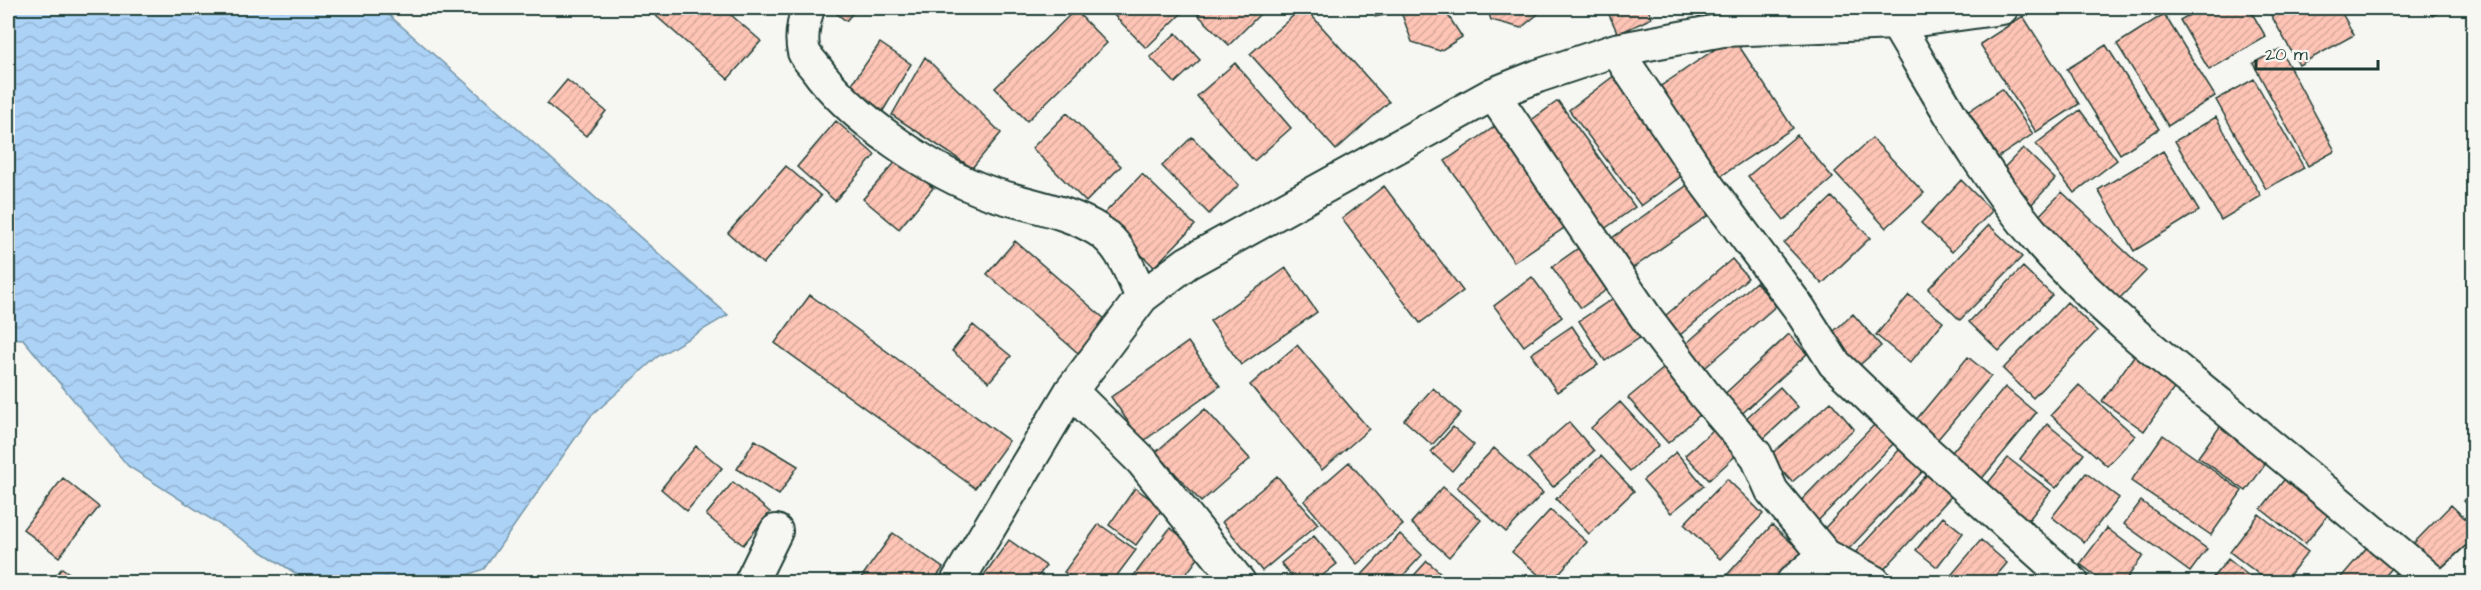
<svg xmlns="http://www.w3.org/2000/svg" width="2481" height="590" font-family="'Architects Daughter',sans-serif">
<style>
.water{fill:url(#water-waves);stroke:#7496a8;stroke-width:1.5}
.building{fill:url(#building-hatch);stroke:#1f3d34;stroke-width:1.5}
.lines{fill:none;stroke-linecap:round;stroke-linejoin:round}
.minor-casing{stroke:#1f3d34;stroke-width:36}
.minor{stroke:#f6f6f2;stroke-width:32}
</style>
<defs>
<pattern id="water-waves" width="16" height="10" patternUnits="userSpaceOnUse" patternTransform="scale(1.5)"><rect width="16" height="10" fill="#acd2f6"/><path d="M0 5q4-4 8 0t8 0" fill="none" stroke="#94b5d4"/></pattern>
<pattern id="building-hatch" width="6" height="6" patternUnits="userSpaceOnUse" patternTransform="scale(1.5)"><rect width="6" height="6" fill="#fec4b5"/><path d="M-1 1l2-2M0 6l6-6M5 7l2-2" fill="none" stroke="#d9a99c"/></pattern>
</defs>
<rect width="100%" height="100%" fill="#f6f6f2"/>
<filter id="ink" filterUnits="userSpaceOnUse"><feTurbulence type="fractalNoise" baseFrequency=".0167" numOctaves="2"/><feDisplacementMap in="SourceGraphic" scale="12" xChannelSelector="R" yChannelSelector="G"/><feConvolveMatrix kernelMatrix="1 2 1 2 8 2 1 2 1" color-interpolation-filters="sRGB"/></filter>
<g filter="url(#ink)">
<path class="water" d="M8,8H381L728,315L657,357L590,417L484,569L448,582H309L128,466L23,339L8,338Z"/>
<path class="building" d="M647,8H723L761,41L728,79Z
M830,8H857L846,21Z
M1107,8H1187L1146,48Z
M1205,8H1266L1229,45L1198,15Z
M1302,8H1305L1389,102L1336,150L1250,54Z
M1373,8H1438L1446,12L1462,37L1440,51L1412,42L1401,12L1375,17Z
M1487,8H1535L1538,14L1521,28L1491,20Z
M1606,8H1647L1652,18L1618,34Z
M2201,8H2249L2266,37L2209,70L2180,20Z
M2267,8H2339L2354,35L2299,65Z
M2428,8H2447L2432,16Z
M1075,10L1107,43L1027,121L995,88Z
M2164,14L2215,96L2168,126L2117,44Z
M2023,16L2079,104L2036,132L1980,44Z
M1176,33L1200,60L1175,83L1150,57Z
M1733,37L1793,128L1712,182L1652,92Z
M880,43L911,64L883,111L849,88Z
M2106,45L2159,129L2120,154L2067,69Z
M2280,49L2335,151L2308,166L2253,63Z
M925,57L1001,133L972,168L892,115Z
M1235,63L1291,128L1254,161L1197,96Z
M1619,72L1692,168L1641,206L1569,110Z
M2254,79L2304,168L2266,189L2216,100Z
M567,80L606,111L586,136L547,104Z
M2002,89L2033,134L1991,162L1960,117Z
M1558,101L1635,207L1600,232L1523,126Z
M2080,110L2117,160L2074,193L2036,144Z
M1067,113L1121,166L1086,202L1032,148Z
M2216,117L2261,196L2221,220L2175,141Z
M836,121L875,155L835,201L797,167Z
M1500,123L1570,224L1514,262L1445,161Z
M1797,135L1833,178L1784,220L1748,176Z
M1192,137L1239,185L1209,214L1162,166Z
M1872,138L1924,193L1886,228L1835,172Z
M2023,148L2055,179L2032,204L1999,173Z
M2163,151L2199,211L2134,251L2098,190Z
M899,158L933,188L899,229L863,199Z
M786,166L821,196L763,264L728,233Z
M1142,174L1195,225L1154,267L1102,216Z
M1961,180L1992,211L1952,252L1921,223Z
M1689,184L1710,214L1623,275L1602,245Z
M1384,186L1463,291L1420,323L1342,219Z
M2062,192L2146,271L2119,299L2035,220Z
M1832,197L1870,238L1822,284L1784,243Z
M1989,225L2022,257L1960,320L1928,289Z
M1015,241L1106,320L1078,353L987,274Z
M1584,244L1613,285L1581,308L1552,267Z
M1732,259L1748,278L1674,340L1659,321Z
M2023,267L2052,295L1999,351L1969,322Z
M1286,268L1317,312L1241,365L1210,321Z
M1532,277L1562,317L1524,346L1494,306Z
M1756,282L1776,306L1699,373L1679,350Z
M810,295L1009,441L975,488L775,343Z
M1618,295L1644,335L1605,361L1579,321Z
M1909,295L1943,322L1910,363L1876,335Z
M2067,302L2097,331L2033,398L2003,369Z
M1853,314L1881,346L1852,372L1824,340Z
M973,325L1011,356L989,382L952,351Z
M1572,326L1598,365L1557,392L1531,354Z
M1789,334L1807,354L1734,421L1716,402Z
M1188,342L1220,386L1142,442L1111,397Z
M1297,345L1369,429L1322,470L1250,385Z
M2136,353L2178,383L2144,431L2102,401Z
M1968,357L1991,376L1933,445L1911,426Z
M1664,368L1702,413L1668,443L1628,398Z
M2079,385L2135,436L2107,466L2051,415Z
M1780,387L1798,407L1760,442L1742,422Z
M2005,387L2036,413L1975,487L1944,462Z
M1433,388L1461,413L1432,445L1404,420Z
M1620,402L1659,445L1630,471L1591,428Z
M1831,402L1854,429L1792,482L1769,456Z
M1205,409L1250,459L1201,502L1156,452Z
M2224,421L2272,455L2246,491L2198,457Z
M1569,422L1594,451L1553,487L1528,458Z
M1720,424L1743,449L1709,480L1685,455Z
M1875,424L1894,443L1810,529L1791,511Z
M2047,424L2084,454L2056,488L2020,459Z
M1453,427L1474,445L1452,471L1431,452Z
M2163,435L2242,491L2211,535L2131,481Z
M755,440L798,466L779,495L737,469Z
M696,446L722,468L687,511L661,489Z
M1494,448L1543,493L1506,532L1457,487Z
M1901,448L1924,470L1843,555L1820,533Z
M1676,452L1704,486L1671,513L1643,480Z
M1601,456L1634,491L1589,534L1556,499Z
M2008,458L2051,491L2024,526L1981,492Z
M1349,462L1403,525L1357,564L1304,501Z
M1932,469L1956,491L1877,577L1853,555Z
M2086,473L2119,498L2084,542L2052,517Z
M1277,476L1318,524L1262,571L1222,522Z
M2287,476L2331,511L2305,544L2261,509Z
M63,478L99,507L59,557L23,529Z
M1727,479L1763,514L1720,559L1684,524Z
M733,482L770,512L743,545L706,515Z
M1443,487L1481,520L1449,557L1411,523Z
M1135,488L1163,508L1136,545L1109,525Z
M2474,491V511L2464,501Z
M2141,501L2207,549L2190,572L2124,524Z
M2451,505L2474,527V542L2441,576L2411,546Z
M1550,510L1587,542L1551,582H1547L1512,552Z
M2259,514L2308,552L2284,582H2269L2230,552Z
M1943,517L1963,533L1937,567L1916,550Z
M1099,524L1136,550L1112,582H1079L1064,572Z
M1772,525L1806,556L1781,582H1735L1727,575Z
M1170,528L1203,552L1180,582H1129Z
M2107,528L2143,556L2124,582H2104L2080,564Z
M893,533L943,568L933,582H858Z
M1400,534L1422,555L1397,582H1367L1360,577Z
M1314,536L1337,564L1314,582H1296L1281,563Z
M2374,539L2398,560L2379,582H2337Z
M1009,540L1046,566L1034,582H979Z
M1981,540L2007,563L1991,582H1950L1947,580Z
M2228,559L2254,580L2252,582H2209Z
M1427,561L1451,582H1408Z
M62,568L81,582H51Z
M2400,568L2418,582H2387Z
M1488,573L1498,582H1478Z
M1704,574L1713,582H1697Z"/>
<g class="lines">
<defs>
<path id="minor" d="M808,8C804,21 800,38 804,52C806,57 812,63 815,67C851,118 932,173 990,193C1025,205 1066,210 1098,230C1122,245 1130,272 1142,297
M1896,23C1941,98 1984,178 2043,245C2096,305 2159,355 2221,405C2292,464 2363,522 2433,582
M1616,50L1707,185L1799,308L1834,363L1920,446L2072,582
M1493,94L1647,319L1704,394L1756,455L1772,491L1825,555L1874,582
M1071,391L1142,461L1239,582
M751,582L776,531
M957,582L1071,391L1142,297L1187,263L1493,94L1538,76L1616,50L1723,30L1896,23L2002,8
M1793,582L1825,555
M2451,582L2474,561"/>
</defs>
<use href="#minor" class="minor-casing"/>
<use href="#minor" class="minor"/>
</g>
</g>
<rect width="2481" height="590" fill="none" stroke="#f6f6f2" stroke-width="30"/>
<rect x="15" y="15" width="2451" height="560" fill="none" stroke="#1f3d34" stroke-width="2" filter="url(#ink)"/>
<path d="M2256 60v9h122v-9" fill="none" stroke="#1f3d34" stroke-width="3"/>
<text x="2265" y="60" font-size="18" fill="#1f3d34" stroke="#f6f6f2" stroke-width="4.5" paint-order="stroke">20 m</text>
</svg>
